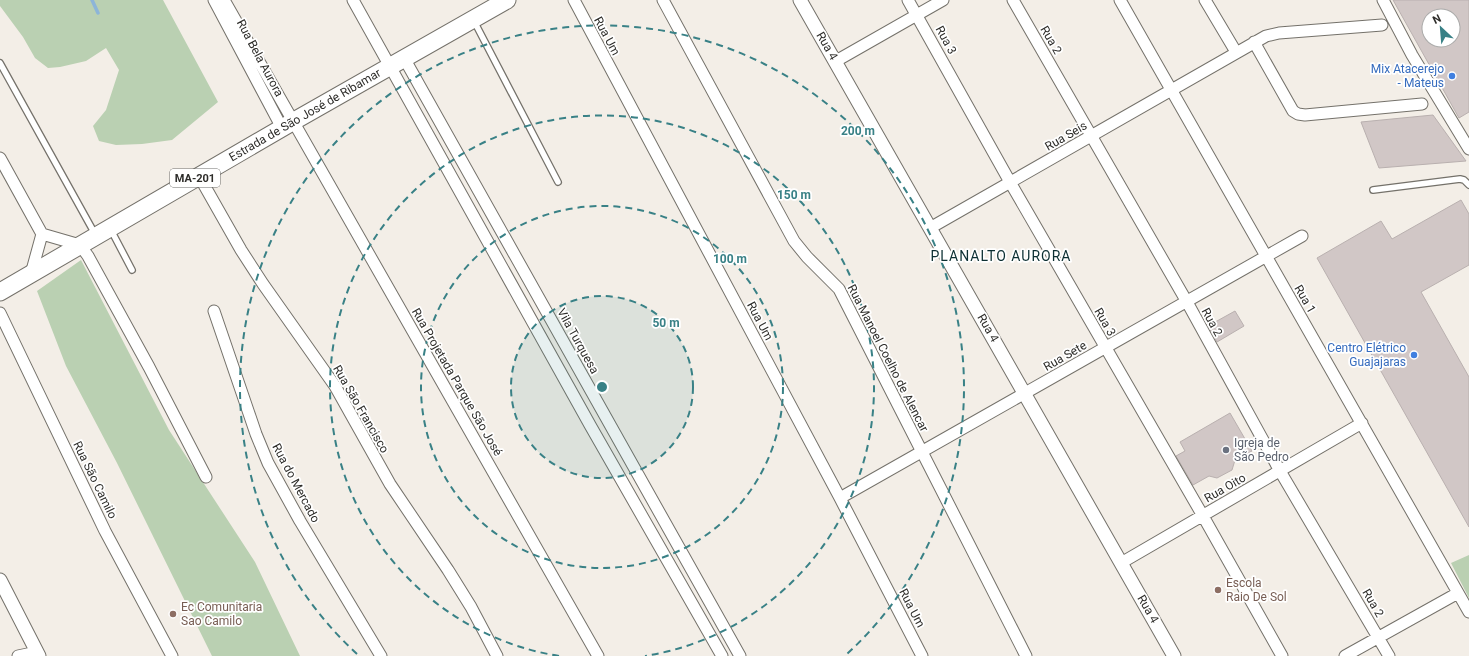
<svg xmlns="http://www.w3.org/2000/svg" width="1469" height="656" font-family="Roboto,sans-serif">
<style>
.green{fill:#bad0b2}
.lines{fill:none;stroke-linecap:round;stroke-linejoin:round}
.stream{stroke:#8db5d8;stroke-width:3.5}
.building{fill:#d1c7c6;stroke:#b9b0af;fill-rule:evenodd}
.service-casing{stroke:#74716a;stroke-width:8}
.minor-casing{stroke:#74716a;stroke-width:13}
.tertiary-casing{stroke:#74716a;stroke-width:15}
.primary-casing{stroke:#74716a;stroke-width:19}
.service{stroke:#fff;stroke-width:5.5}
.minor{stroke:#fff;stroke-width:11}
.tertiary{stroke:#fff;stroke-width:13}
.primary{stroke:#fff;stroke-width:17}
.ring{fill:none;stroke:#398186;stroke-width:2;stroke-dasharray:7 5}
.shop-dot{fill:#3f7fe0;stroke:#fff;stroke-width:1.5}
.worship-dot{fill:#6b7280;stroke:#fff;stroke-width:1.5}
.education-dot{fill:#8d6e63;stroke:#fff;stroke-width:1.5}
.labels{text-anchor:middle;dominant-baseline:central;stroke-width:3.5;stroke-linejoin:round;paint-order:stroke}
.shield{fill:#fff;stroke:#6d6c6a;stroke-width:1}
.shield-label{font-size:11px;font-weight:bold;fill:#2e2d2a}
.street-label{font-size:12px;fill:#2e2d2a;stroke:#fff}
.shop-label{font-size:12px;fill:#366cbe;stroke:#fff;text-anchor:end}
.worship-label{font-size:12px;fill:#5b616d;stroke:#fff;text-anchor:start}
.education-label{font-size:12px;fill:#785e54;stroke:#fff;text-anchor:start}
.quarter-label{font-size:14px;letter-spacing:1px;fill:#0c2f32;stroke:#fff}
.centre{fill:#398186;stroke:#fff;stroke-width:2}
.ring-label{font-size:12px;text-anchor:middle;font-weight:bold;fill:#398186;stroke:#fff;stroke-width:3.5;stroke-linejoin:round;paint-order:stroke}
</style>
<rect width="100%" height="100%" fill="#f3eee7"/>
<path class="green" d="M0,0H163L218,102L172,140L142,144L116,145L99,141L93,126L106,110L119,70L106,48L86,61L60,67L48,68L35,58L23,37L0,6Z
M81,260L169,430L255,562L300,656H212L117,463L66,366L37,291Z
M1469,555V598L1451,563Z"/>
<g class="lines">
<path class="stream" d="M92,0L98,13"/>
</g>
<path class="building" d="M1393,0H1469V112L1459,118ZM1429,16H1453V40H1429Z
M1433,115L1466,161L1379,168L1361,122Z
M1461,200L1469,214V265L1421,292L1469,377V527L1317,258L1381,221L1392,239Z
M1235,311L1244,326L1217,342L1208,326Z
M1230,413L1252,451L1235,460L1232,470L1217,478L1209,476L1193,485L1176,456L1185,451L1180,442Z"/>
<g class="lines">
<defs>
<path id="service" d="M474,21L558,182
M0,63L95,234
M1373,190L1460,179L1464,180L1469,185
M111,230L132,270"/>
<path id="minor" d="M214,0L282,128
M224,0L598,656
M353,0L590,425L722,656
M574,0L840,498L922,656
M663,0L794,241L807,257L839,289L1026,656
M908,0L1010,182L1203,516L1282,656
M1013,0L1187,302L1280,471L1389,656
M1120,0L1469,612
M1205,0L1236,52
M1383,0L1412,55L1469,149
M1254,42L1293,111L1298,114L1305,115L1422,104
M404,58L740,656
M836,61L943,0
M0,158L42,234L31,274
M199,176L241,250L263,284L335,386L390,484L448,570L471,607L497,656
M930,228L1266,36L1279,33L1382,25
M42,234L80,245L88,256L149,367L206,477
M214,311L256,434L268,463L300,521L381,656
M0,313L105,531L172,656
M840,498L1302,236
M1121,563L1362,423
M18,656L37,652
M1345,656L1458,593"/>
<path id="tertiary" d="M800,0L1174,656
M0,580L39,656"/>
<path id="primary" d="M0,292L294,121L507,0"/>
</defs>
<use href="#service" class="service-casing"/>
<use href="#minor" class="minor-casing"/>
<use href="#tertiary" class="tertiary-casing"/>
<use href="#primary" class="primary-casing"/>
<use href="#service" class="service"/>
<use href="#minor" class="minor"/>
<use href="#tertiary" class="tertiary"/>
<use href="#primary" class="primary"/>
</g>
<circle cx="602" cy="387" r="91" fill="#398186" fill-opacity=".12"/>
<g class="ring">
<circle cx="602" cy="387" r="91"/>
<circle cx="602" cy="387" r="181"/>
<path d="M559 656A272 272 0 1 1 645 656"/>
<path d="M357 654A362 362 0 1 1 847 654"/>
</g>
<g class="shop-dot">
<circle cx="1452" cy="76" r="4"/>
<circle cx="1414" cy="355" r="4"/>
</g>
<circle class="worship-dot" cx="1226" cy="450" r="4"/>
<g class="education-dot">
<circle cx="1218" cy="590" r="4"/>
<circle cx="173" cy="614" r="4"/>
</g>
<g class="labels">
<rect class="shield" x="170" y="169" width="50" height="18" rx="3"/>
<g class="shield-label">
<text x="195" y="178">MA-201</text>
</g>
<g class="street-label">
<text transform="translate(607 36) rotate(62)">Rua Um</text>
<text transform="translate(946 40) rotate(61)">Rua 3</text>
<text transform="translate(1051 40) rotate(60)">Rua 2</text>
<text transform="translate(827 46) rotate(60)">Rua 4</text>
<text transform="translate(260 58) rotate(62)">Rua Bela Aurora</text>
<text transform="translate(305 115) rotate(-30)">Estrada de São José de Ribamar</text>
<text transform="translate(1066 136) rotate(-30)">Rua Seis</text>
<text transform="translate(1305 299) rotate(60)">Rua 1</text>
<text transform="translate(760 321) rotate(62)">Rua Um</text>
<text transform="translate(1105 322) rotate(60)">Rua 3</text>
<text transform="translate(1212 322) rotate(61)">Rua 2</text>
<text transform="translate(988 328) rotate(60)">Rua 4</text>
<text transform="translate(578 341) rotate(61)">Vila Turquesa</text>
<text transform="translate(1065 356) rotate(-30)">Rua Sete</text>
<text transform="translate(888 358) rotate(63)">Rua Manoel Coelho de Alencar</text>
<text transform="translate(457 382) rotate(60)">Rua Projetada Parque São José</text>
<text transform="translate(361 409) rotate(60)">Rua São Francisco</text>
<text transform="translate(95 480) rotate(64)">Rua São Camilo</text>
<text transform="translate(296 483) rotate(62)">Rua do Mercado</text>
<text transform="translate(1225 488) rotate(-30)">Rua Oito</text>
<text transform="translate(1373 603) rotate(60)">Rua 2</text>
<text transform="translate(912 608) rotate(63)">Rua Um</text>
<text transform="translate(1148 609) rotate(60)">Rua 4</text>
</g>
<g class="shop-label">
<text x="1444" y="69">Mix Atacerejo<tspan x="1444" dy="14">- Mateus</tspan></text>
<text x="1406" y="348">Centro Elétrico<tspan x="1406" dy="14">Guajajaras</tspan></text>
</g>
<g class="worship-label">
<text x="1234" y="443">Igreja de<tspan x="1234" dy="14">São Pedro</tspan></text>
</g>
<g class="education-label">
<text x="1226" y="583">Escola<tspan x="1226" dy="14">Raio De Sol</tspan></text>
<text x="181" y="607">Ec Comunitaria<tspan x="181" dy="14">Sao Camilo</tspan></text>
</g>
<g class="quarter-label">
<text x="1001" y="256">PLANALTO AURORA</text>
</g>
</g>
<circle cx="602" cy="387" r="6" class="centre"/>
<g class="ring-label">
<text x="858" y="135">200 m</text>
<text x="794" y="199">150 m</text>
<text x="730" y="263">100 m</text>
<text x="666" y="327">50 m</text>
</g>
<g transform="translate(1441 28) rotate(334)"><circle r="19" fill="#ffffff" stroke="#ababaa"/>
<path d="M0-3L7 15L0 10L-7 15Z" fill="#398186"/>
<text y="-6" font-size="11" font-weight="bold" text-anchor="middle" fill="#2e2d2a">N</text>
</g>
</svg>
